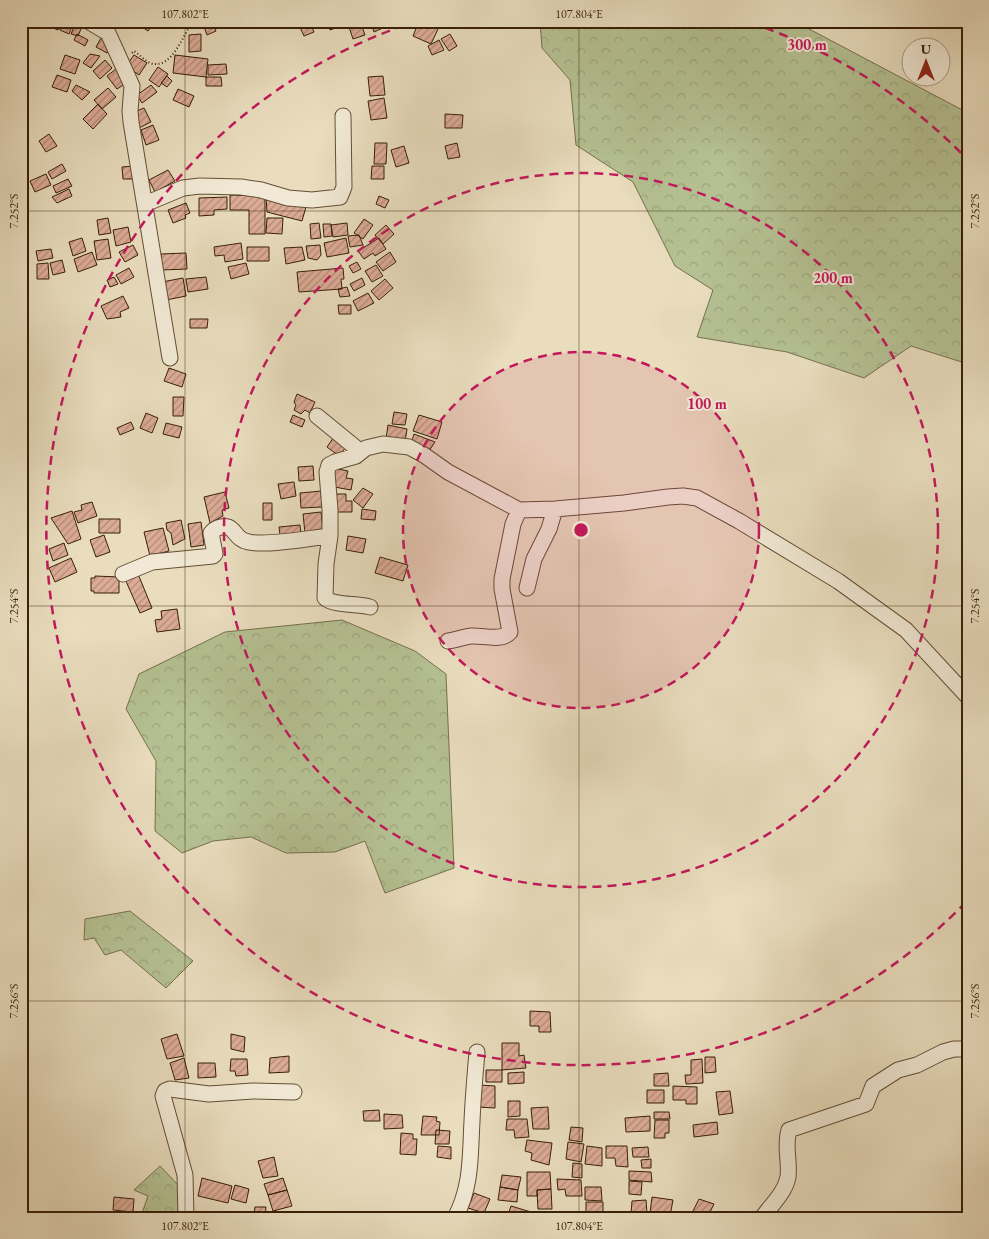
<svg xmlns="http://www.w3.org/2000/svg" width="989" height="1239" font-family="'EB Garamond',serif">
<style>
.forest{fill:url(#forest-crowns);stroke:#76704d}
.building{fill:url(#building-hatch);stroke:#371f07}
.lines{fill:none;stroke-linecap:round;stroke-linejoin:round}
.minor-casing{stroke:#644e35;stroke-width:17}
.path{stroke:#371f07;stroke-width:2;stroke-dasharray:1 2.5;stroke-linecap:butt}
.minor{stroke:#f1e9d5;stroke-width:15}
.ticks{fill:none;stroke:#371f07;stroke-width:1;stroke-opacity:0.45}
.ring{fill:none;stroke:#c2185b;stroke-width:2.5;stroke-dasharray:9 6}
.centre{fill:#c2185b;stroke:#f1e9d5;stroke-width:2.5}
.ring-label{font-size:15px;text-anchor:middle;font-weight:bold;fill:#c2185b;stroke:#f1e9d5;stroke-width:4;stroke-linejoin:round;paint-order:stroke}
.neatline{fill:none;stroke:#371f07;stroke-width:2}
.ticks-label{font-size:12px;text-anchor:middle;fill:#371f07}
</style>
<defs>
<pattern id="forest-crowns" width="20" height="18" patternUnits="userSpaceOnUse" patternTransform="scale(1.25)"><rect width="20" height="18" fill="#b5c193"/><path d="M2 6a3 3 0 1 1 6 0M12 15a3 3 0 1 1 6 0" fill="none" stroke="#9ca57d"/></pattern>
<pattern id="building-hatch" width="6" height="6" patternUnits="userSpaceOnUse" patternTransform="scale(1.25)"><rect width="6" height="6" fill="#ddac97"/><path d="M-1 1l2-2M0 6l6-6M5 7l2-2" fill="none" stroke="#b48b79"/></pattern>
</defs>
<rect width="100%" height="100%" fill="#e9ddbe"/>
<filter id="stains"><feTurbulence type="fractalNoise" baseFrequency=".004" numOctaves="4"/><feColorMatrix values="0 0 0 0 .2 0 0 0 0 .09 0 0 0 0 .02 0 0 0 .5 -.17"/></filter>
<radialGradient id="worn" r=".72"><stop offset=".6" stop-color="#630" stop-opacity="0"/><stop offset="1" stop-color="#630" stop-opacity=".3"/></radialGradient>
<path class="forest" d="M540,21H794L968,113V364L911,346L864,378L787,352L697,337L713,290L675,266L633,182L576,145L570,80L542,48Z
M342,620L415,651L446,674L454,868L385,893L365,841L335,852L286,853L251,837L213,841L182,853L155,831L156,761L126,709L139,674L225,632Z
M130,911L193,961L166,988L121,950L105,955L94,938L84,940L85,919Z
M160,1166L179,1186L184,1218H111L116,1215L141,1216L148,1196L134,1190Z"/>
<path class="building" d="M36,21H61L58,30Z
M63,21H74L69,34L60,30Z
M133,21H155L148,31Z
M202,21H212L216,31L207,35Z
M301,21H309L314,32L304,36L298,23Z
M326,21H339L341,26L330,30Z
M347,21H360L365,35L353,39Z
M370,21H382L385,27L374,32Z
M419,21H426L439,27L431,44L413,36Z
M76,22L83,24L78,36L71,34Z
M77,34L88,40L85,46L74,40Z
M201,34V51L189,52V35Z
M450,34L457,46L449,51L441,39Z
M101,38L112,44L107,53L96,47Z
M439,40L444,50L432,55L428,46Z
M90,54L100,56L91,68L83,63Z
M65,55L80,60L75,74L60,69Z
M134,55L147,63L139,75L126,66Z
M175,55L208,59L206,77L173,73Z
M105,60L112,68L100,79L93,71Z
M226,64L227,74L208,75V65Z
M158,67L168,74L159,87L149,80Z
M116,69L126,83L117,89L107,76Z
M57,75L71,80L67,92L52,87Z
M167,76L172,81L167,87L161,83Z
M383,76L385,95L370,96L368,77Z
M206,77H221L222,86H206Z
M76,85L90,92L82,100L72,91Z
M151,85L157,92L142,103L137,95Z
M108,88L116,97L102,109L94,100Z
M178,89L194,96L189,107L173,100Z
M384,98L387,118L371,120L368,101Z
M98,104L107,114L93,129L83,119Z
M144,108L151,122L139,128L132,113Z
M445,114L463,115L462,128H445Z
M153,125L159,140L146,145L141,130Z
M49,134L57,146L46,152L39,141Z
M375,143H387L386,164H374Z
M457,143L460,157L448,159L445,146Z
M404,146L409,163L396,167L391,150Z
M62,164L66,171L52,179L48,172Z
M134,166L135,179H123L122,167Z
M372,166H384V179H371Z
M168,170L175,181L155,192L149,180Z
M46,174L51,185L35,192L30,181Z
M68,179L72,186L56,193L53,186Z
M69,189L72,196L57,203L52,197Z
M230,195L265,196V234H249V210H230Z
M379,196L389,200L385,208L376,204Z
M227,197V209L214,210V215L199,216V198Z
M266,197L306,207L302,221L267,212Z
M186,203L190,213L185,215L186,218L173,223L168,210Z
M108,218L111,233L99,235L97,220Z
M267,218H283L282,234L266,233Z
M364,219L373,225L363,239L354,233Z
M319,223L321,238L311,239L310,224Z
M347,223L348,235L333,237L331,225Z
M323,224H331L332,236L324,237Z
M386,225L394,234L383,244L375,235Z
M128,227L131,242L116,246L113,230Z
M359,235L363,245L350,247L348,236Z
M82,238L86,251L73,256L69,242Z
M346,238L349,253L327,257L324,243Z
M379,238L386,249L375,256L373,253L364,259L358,251Z
M108,239L111,258L97,260L94,241Z
M241,243L243,259L225,262L224,255L215,256L214,247Z
M133,245L138,255L125,262L119,252Z
M320,245L321,255L317,260L308,258L306,246Z
M247,247H269V261H247Z
M302,247L305,260L286,264L284,248Z
M51,249L53,258L38,261L36,251Z
M92,252L97,265L78,272L74,259Z
M390,252L396,262L383,271L376,262Z
M186,253L187,269L162,270L161,254Z
M62,260L65,272L53,275L50,263Z
M357,262L361,269L353,273L349,266Z
M48,263L49,279H37V264Z
M246,263L249,274L231,279L228,267Z
M376,265L383,276L372,282L365,271Z
M129,268L134,277L121,284L116,275Z
M343,268L344,279H341L342,289L299,292L297,272Z
M114,277L118,284L110,287L107,280Z
M206,277L208,289L188,292L186,279Z
M183,278L186,296L166,300L162,282Z
M362,278L365,285L354,291L350,284Z
M385,279L393,288L379,300L371,291Z
M347,287L350,296L340,297L338,289Z
M368,293L374,303L358,311L353,301Z
M123,296L129,308L120,312L121,317L107,319L101,306Z
M338,305H351V314H339Z
M190,319H208L207,328H190Z
M169,368L186,374L182,387L164,381Z
M297,394L315,402L310,413L305,410L301,414L294,410L296,405L294,402Z
M173,397H184L183,416H173Z
M394,412L407,414L405,425L392,424Z
M146,413L158,418L152,433L140,428Z
M293,415L305,420L302,427L290,422Z
M419,415L442,422L437,439L413,431Z
M131,422L134,429L120,435L117,428Z
M166,423L182,427L179,438L163,434Z
M388,425L407,429L405,442L386,439Z
M336,434L349,443L339,456L327,447Z
M414,434L435,442L427,454L411,444Z
M313,466L314,480L299,481L298,467Z
M333,468L348,471L346,478L353,479L351,490L329,486Z
M294,482L296,496L281,499L278,484Z
M363,488L373,494L363,508L353,500Z
M321,491L322,507L301,508L300,493Z
M225,492L229,508L222,510L223,516L210,523L204,497Z
M333,494H346V501H352V512H333Z
M92,502L97,516L78,523L74,512L82,510L81,505Z
M263,503H272V520H263Z
M362,509L376,511L375,520L361,519Z
M72,511L81,539L68,544L51,518Z
M321,512L323,531L305,533L303,514Z
M99,519H120V533H99Z
M181,520L185,539L173,545L171,533L167,530L166,523Z
M201,522L204,545L191,547L188,524Z
M300,525L301,534L280,535L279,527Z
M163,528L169,551L150,556L144,532Z
M104,535L110,552L96,557L90,540Z
M348,536L366,539L363,553L346,550Z
M64,543L68,555L53,561L49,549Z
M380,557L408,565L403,581L375,573Z
M71,558L77,572L55,582L49,568Z
M138,574L152,608L140,613L125,579Z
M95,576L119,577V593H94V591H91V578H95Z
M177,609L180,629L157,632L155,620L162,619L161,611Z
M530,1011L550,1012L551,1032H539V1026H530Z
M177,1034L184,1056L167,1059L161,1039Z
M231,1034L245,1037L244,1052L231,1049Z
M502,1043H519V1056L524,1055L526,1068L502,1070Z
M289,1056V1072L269,1073L270,1058Z
M705,1057H715L716,1072L705,1073Z
M184,1058L189,1078L175,1080L170,1063Z
M231,1059H247L248,1075L236,1076L235,1071H230Z
M702,1059L703,1083L686,1084L685,1075H691V1060Z
M198,1063H215L216,1077L198,1078Z
M486,1070H502V1082H486Z
M524,1072V1083L508,1084V1073Z
M668,1073L669,1086H654V1074Z
M479,1085L495,1086V1108L478,1107Z
M673,1086L697,1087V1104H686V1100H673Z
M647,1090H664V1103H647Z
M730,1091L733,1113L719,1115L716,1092Z
M508,1101H520V1116L508,1117Z
M548,1107L549,1129H533L531,1108Z
M379,1110L380,1121H364L363,1111Z
M654,1112H669L670,1119H654Z
M384,1114L402,1115L403,1128L384,1129Z
M423,1116L437,1117L436,1121L440,1122L439,1135H421Z
M650,1116V1131L626,1132L625,1118Z
M507,1119H527L529,1137L515,1138L514,1130H506Z
M655,1120H669V1133H665V1138H654Z
M717,1122L718,1134L694,1137L693,1125Z
M571,1127L583,1128L582,1142L569,1140Z
M436,1130L450,1131L449,1144H435Z
M401,1133L413,1134V1139H417L416,1155L400,1154Z
M527,1140L552,1143L549,1165L531,1160L532,1153L525,1151Z
M568,1142L584,1144L581,1162L566,1159Z
M438,1146L451,1147V1159L437,1157Z
M587,1146L602,1148V1166L585,1164Z
M606,1146H627L628,1167L616,1166L615,1158H606Z
M648,1147L649,1157H633L632,1148Z
M274,1157L278,1176L263,1178L258,1161Z
M651,1159V1168H642L641,1160Z
M573,1163L582,1164V1178L572,1177Z
M629,1171L651,1172L652,1182L629,1180Z
M527,1172H550L551,1189L537,1190V1196H527Z
M502,1175L521,1177L518,1190L500,1187Z
M202,1178L232,1186L228,1203L198,1196Z
M283,1178L287,1190L268,1195L264,1184Z
M557,1179L581,1180L582,1196H566L565,1189L558,1190Z
M629,1181L642,1182L641,1195L629,1194Z
M235,1185L249,1189L246,1203L231,1199Z
M500,1187L518,1190L517,1202L498,1200Z
M585,1187H601L602,1201L585,1200Z
M551,1189L552,1209H538L537,1190Z
M287,1190L292,1206L273,1211L268,1195Z
M474,1193L490,1199L484,1213L468,1208Z
M114,1197L134,1199L133,1212L113,1210Z
M652,1197L673,1200L670,1216L650,1213Z
M699,1199L714,1204L707,1218L693,1211Z
M646,1200L647,1214H631L632,1201Z
M586,1202H603V1214L586,1213Z
M511,1206L531,1212L529,1218H507Z
M255,1207H266L265,1218H248V1214H254Z"/>
<g class="lines">
<defs>
<path id="minor" d="M88,21L108,33L128,77L132,86L130,111L131,122L170,358
M145,204L183,188L200,186L241,187L261,190L288,198L312,200L340,197L344,187L343,116
M317,416L361,452
M123,574L152,562L213,556L215,554L211,533C214,529 222,525 228,527C236,530 236,540 249,542C269,546 309,538 330,536
M527,588L534,559L549,529L555,509
M370,607C357,603 334,606 325,598L326,564L330,536V510L327,472L329,465L335,462L356,456L366,448L383,444L409,447L424,455L448,472L519,510L555,509L624,503L668,497L683,496L697,498L739,521L838,581L906,630L968,697
M448,641C456,640 463,637 471,636C483,635 502,642 510,632L502,589V579L513,524L519,510
M186,1218L185,1175L163,1096L165,1091L170,1089L209,1094L253,1091L294,1092
M455,1218C472,1186 470,1156 472,1121C473,1098 475,1075 477,1052
M762,1218C771,1205 785,1193 788,1177C790,1161 784,1146 789,1130L866,1104L873,1086L898,1070L917,1065L943,1052L954,1049H968"/>
</defs>
<use href="#minor" class="minor-casing"/>
<path class="path" d="M132,53L134,51C139,54 145,61 150,63C173,71 183,32 194,21"/>
<use href="#minor" class="minor"/>
</g>
<path class="ticks" d="M185,21V1218M579,21V1218M21,211H968M21,606H968M21,1001H968"/>
<circle cx="581" cy="530" r="178" fill="#c2185b" fill-opacity=".12"/>
<g class="ring">
<circle cx="581" cy="530" r="178"/>
<circle cx="581" cy="530" r="357"/>
<path d="M966 902A535 535 0 1 1 411 23M751 23A535 535 0 0 1 966 158"/>
</g>
<circle cx="581" cy="530" r="8" class="centre"/>
<g class="ring-label">
<text x="807" y="50">300 m</text>
<text x="833" y="283">200 m</text>
<text x="707" y="409">100 m</text>
</g>
<rect width="989" height="1239" fill="none" stroke="#e9ddbe" stroke-width="55"/>
<g transform="translate(926 62)"><circle r="24" fill="#f1e9d5" stroke="#a79883"/>
<path d="M0-4L9 19L0 12L-9 19Z" fill="#8f2418"/>
<text y="-8" font-size="14" font-weight="bold" text-anchor="middle" fill="#371f07">U</text>
</g>
<rect x="28" y="28" width="934" height="1184" class="neatline"/>
<g class="ticks-label">
<text x="185" y="18">107.802°E</text>
<text x="579" y="18">107.804°E</text>
<text transform="translate(14 211) rotate(-90)" y="4">7.252°S</text>
<text transform="translate(975 211) rotate(-90)" y="4">7.252°S</text>
<text transform="translate(14 606) rotate(-90)" y="4">7.254°S</text>
<text transform="translate(975 606) rotate(-90)" y="4">7.254°S</text>
<text transform="translate(14 1001) rotate(-90)" y="4">7.256°S</text>
<text transform="translate(975 1001) rotate(-90)" y="4">7.256°S</text>
<text x="185" y="1230">107.802°E</text>
<text x="579" y="1230">107.804°E</text>
</g>
<rect width="100%" height="100%" filter="url(#stains)"/>
<rect width="100%" height="100%" fill="url(#worn)"/>
</svg>
